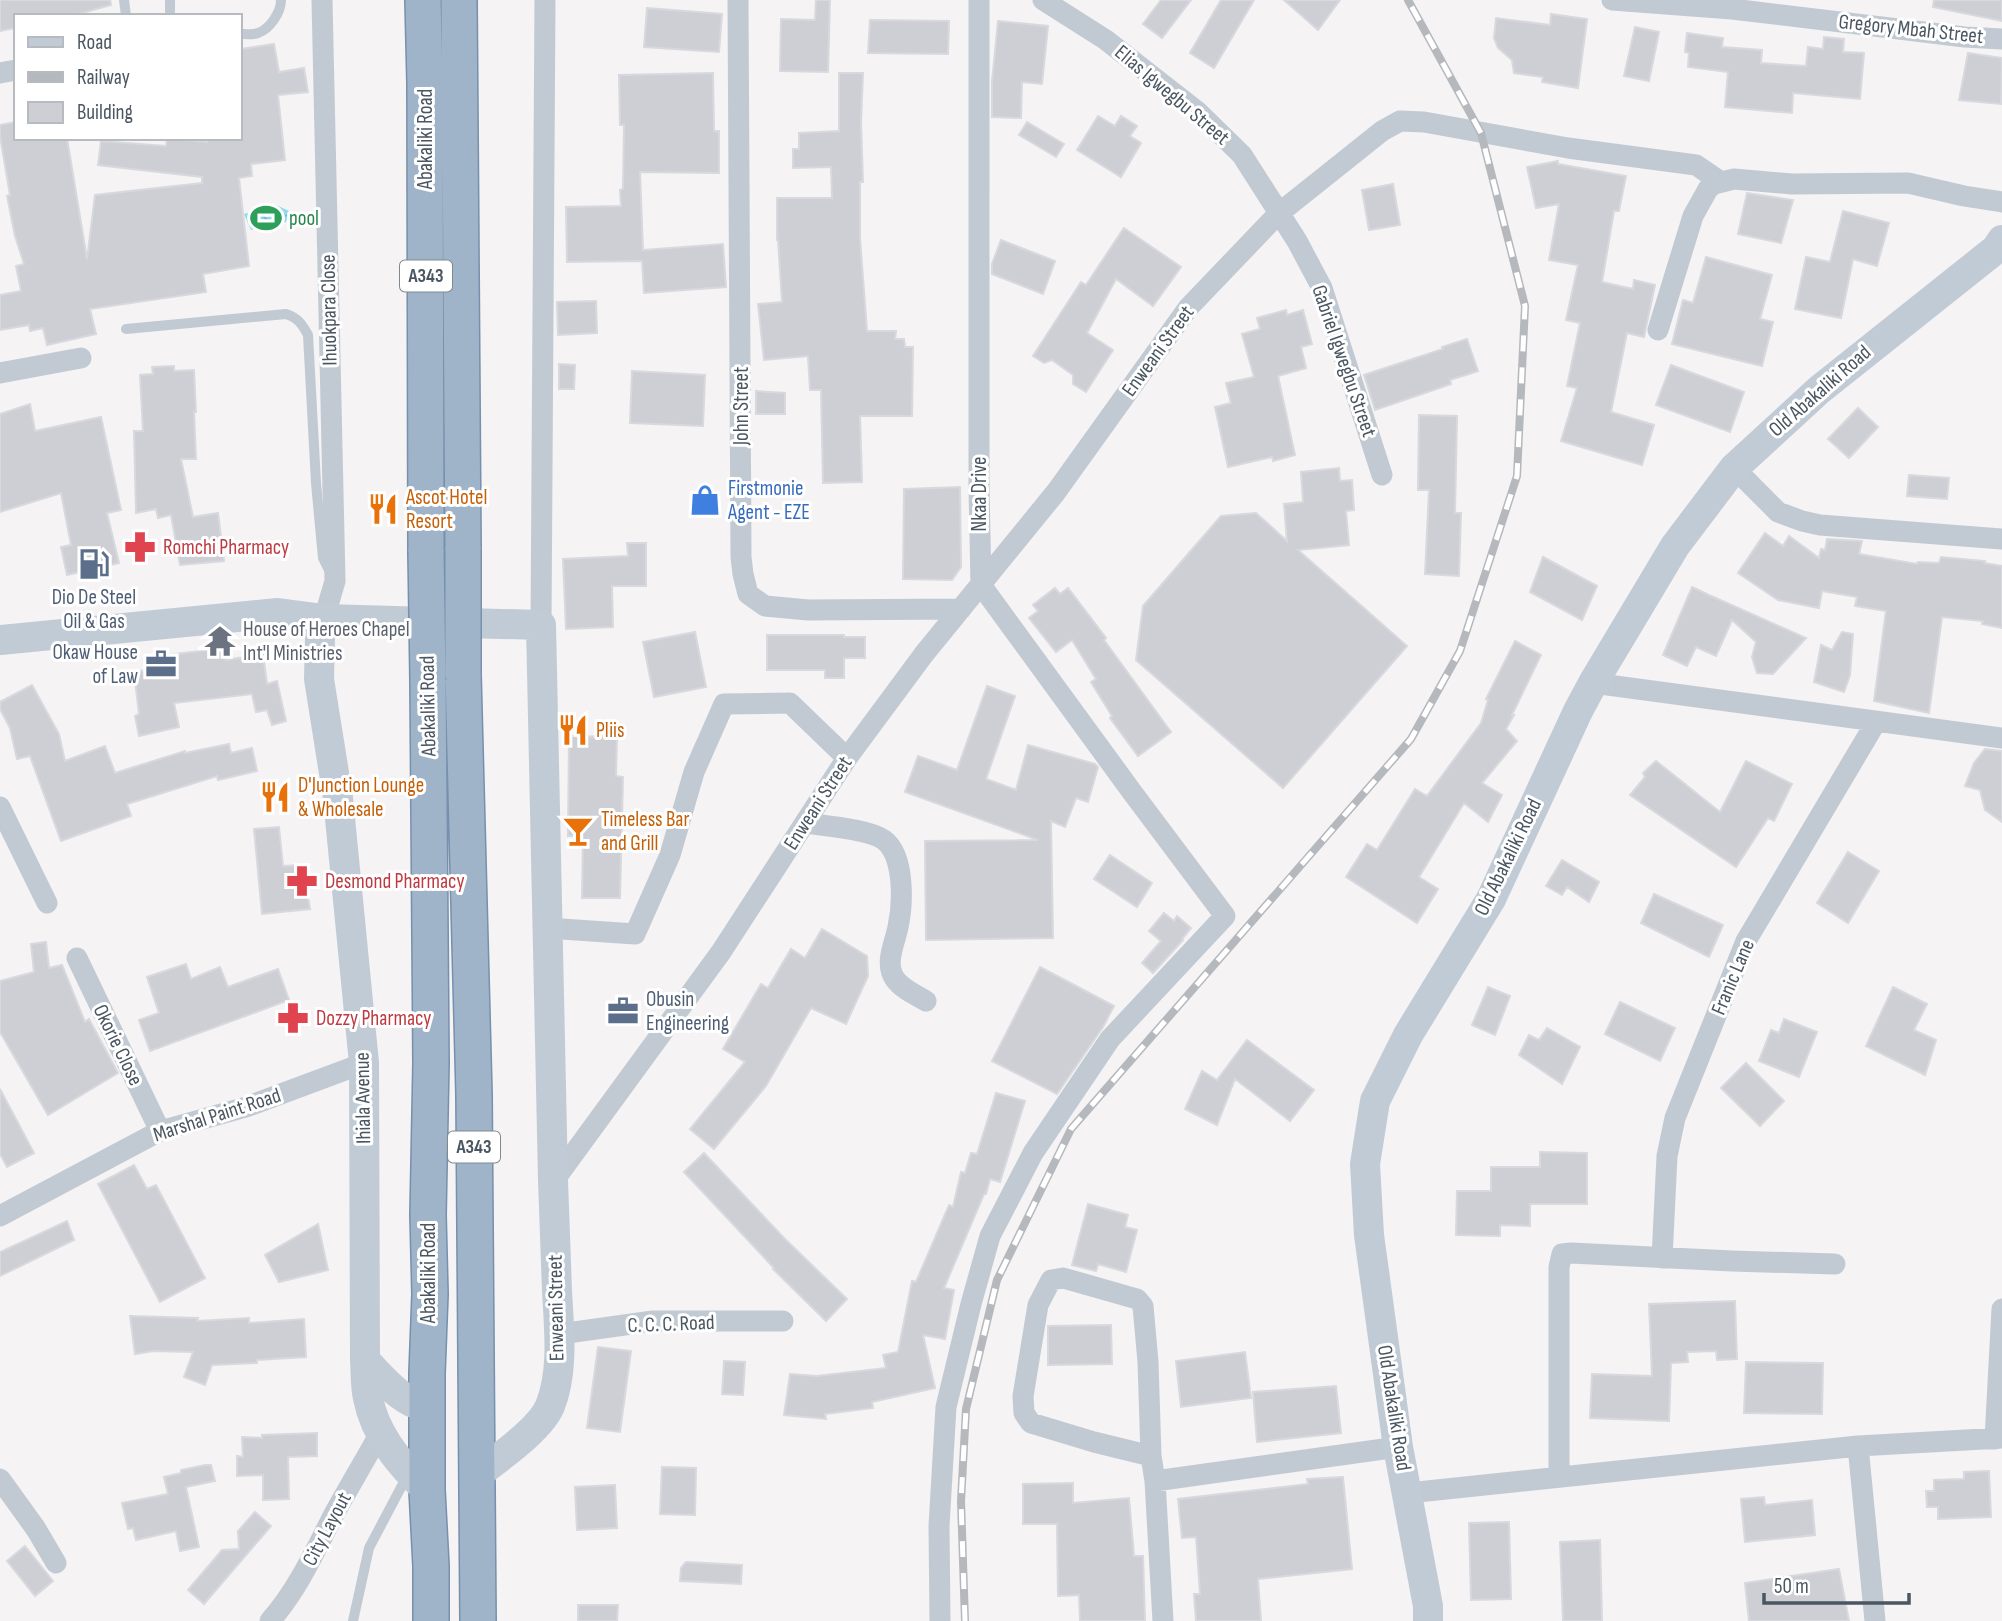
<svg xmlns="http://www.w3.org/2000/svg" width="2002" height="1621" font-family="'Sofia Sans Condensed',sans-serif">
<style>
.water{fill:url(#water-waves)}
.building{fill:#cdcfd5;stroke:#d7d9de;stroke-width:2}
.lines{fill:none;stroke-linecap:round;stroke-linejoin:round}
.trunk-casing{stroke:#7690ad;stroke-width:38}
.service{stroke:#c1cad2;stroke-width:10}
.minor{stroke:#c1cad2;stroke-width:21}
.secondary{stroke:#c1cbd6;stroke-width:30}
.trunk{stroke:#9fb4c9;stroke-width:35}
.rail-casing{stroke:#b5b8bd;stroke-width:8}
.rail{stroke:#fff;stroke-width:5;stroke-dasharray:16;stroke-linecap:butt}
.trunk-bridge-casing{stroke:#7690ad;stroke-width:38;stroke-linecap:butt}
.trunk-bridge{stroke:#9fb4c9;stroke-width:35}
.labels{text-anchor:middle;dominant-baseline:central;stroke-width:6;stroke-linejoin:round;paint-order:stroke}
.shield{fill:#fff;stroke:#808990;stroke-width:2}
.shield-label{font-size:19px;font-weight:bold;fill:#4a5661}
.street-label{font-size:21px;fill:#4a5661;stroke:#fff}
.leisure-label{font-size:21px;fill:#27864d;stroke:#fff;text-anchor:start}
.shop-label{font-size:21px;fill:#366cbe;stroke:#fff;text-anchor:start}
.food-label{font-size:21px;fill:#c56008;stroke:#fff;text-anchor:start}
.health-label{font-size:21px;fill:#be3a42;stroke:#fff;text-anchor:start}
.service-label{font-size:21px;fill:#4e5e75;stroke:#fff}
.worship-label{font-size:21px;fill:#5b616d;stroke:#fff;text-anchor:start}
</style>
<defs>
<pattern id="water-waves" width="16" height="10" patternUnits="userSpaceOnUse" patternTransform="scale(1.75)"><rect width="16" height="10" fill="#90daee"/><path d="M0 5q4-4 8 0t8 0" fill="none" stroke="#78b4c4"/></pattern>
</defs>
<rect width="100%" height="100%" fill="#f5f3f3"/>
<path class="water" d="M276,205L289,211L286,222L251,230L244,214Z"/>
<path class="building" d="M0,0H110L111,5L71,16H16V28L0,31Z
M816,0H830L828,72L780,71L781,19L815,20Z
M1161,0H1191L1162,38L1143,24Z
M1221,0H1254L1214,68L1190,53Z
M1284,0H1340L1318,30Z
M1934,0H2002V21L1933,7Z
M647,8L722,14L719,52L644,47Z
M1551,14L1587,19L1578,88L1542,82L1543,77L1514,73L1512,60L1498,48L1494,38L1496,18L1550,25Z
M870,20L949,21L948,54L868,53Z
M998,21L1048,26L1042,84L1022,82L1021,118L992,117V82Z
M1635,27L1659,32L1649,81L1624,76Z
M1687,33L1723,38L1722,47L1762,50L1761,63L1806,66L1808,47L1823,49L1824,37L1844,39L1843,52L1864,53L1860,99L1793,93L1792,113L1725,107L1728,72L1688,67L1689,53L1685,52Z
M274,44L279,72L304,68L308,92L278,95L285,160L251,164L252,176L239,178L249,266L203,274L206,292L90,309L96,334L47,345L43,328L30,331L29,325L0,330V295L21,291L16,266L24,264L15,236L7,196L10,195L0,136V125L16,122V138H67L87,259L95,195L202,183V177L98,165L101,141L166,146L167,138L207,142L206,138H240V49Z
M1968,53L2002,58L2001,104L1959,100Z
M713,73L714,131H719V173L640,172L643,250L723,244L726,287L644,293L642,261L567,262L566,207L621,206L620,190L623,189L624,125H620L619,75Z
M839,73H863L861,122L863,182H860V238L867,331H896L895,339H904L905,347H913L912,416H860L862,482L823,483L821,390H810L808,356L764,360L758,304L782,302L778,240H777V198H832L831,167L793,168V149H799V133L839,131Z
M1098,116L1115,126L1121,116L1137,126L1130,136L1141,143L1121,177L1077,150Z
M1027,122L1064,144L1056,157L1019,135Z
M1558,161V164L1626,176L1619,211H1614L1602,282L1633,289L1634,280L1655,285L1644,337L1627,333L1611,412L1654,425L1642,465L1561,441L1577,388L1567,386L1580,323L1566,320L1578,265L1549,260L1559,204L1536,208L1527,167Z
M1393,184L1400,225L1369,230L1362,190Z
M1747,193L1793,200L1781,243L1738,234Z
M1843,211L1889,223L1877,266L1853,259L1841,318L1795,309L1806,257L1830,262Z
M1124,228L1181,267L1153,306L1116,279L1087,333L1113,350L1086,392L1073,384V375L1052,360L1044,363L1033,356L1081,282L1086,285Z
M1001,240L1055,261L1043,294L992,274V264Z
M1706,257L1772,275L1760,319L1773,322L1762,366L1672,344L1683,300L1693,303Z
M596,301L597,333L558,335L557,302Z
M1286,310L1287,315L1303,310L1312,344L1301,347L1306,368L1278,376L1295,455L1273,461L1272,457L1228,467L1215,407L1231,403L1226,383L1254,377L1242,334L1260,329L1257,318Z
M1467,339L1478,371L1450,380L1451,384L1375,410L1364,375L1443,349L1442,347Z
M559,364L575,365L574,389H559Z
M1671,365L1744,392L1730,432L1656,405Z
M174,366V371L194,370L196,412H194L196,459H181L193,517L218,513L224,561L180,565L171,515L158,518L156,509L136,513L134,431H143L140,375L153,374L152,367Z
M632,371L705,375L703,426L630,423Z
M756,391L785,393V414H756Z
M30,404L35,431L101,417L121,510L107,513L119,563L67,575L61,547L71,545L61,493L0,512V414Z
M1858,408L1878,427L1849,458L1828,439Z
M1419,415L1457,416L1455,513H1461L1459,576L1425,574L1429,490H1418Z
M1339,468L1340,481L1352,480L1354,510L1346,511L1349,545L1298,550L1407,646L1283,788L1136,660L1143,606L1221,516L1256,513L1287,541L1284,504L1303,502L1301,472Z
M1909,475L1949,478L1947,499L1907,496Z
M960,487L961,567L952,580L903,579L904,489Z
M1765,533L1783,546L1789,536L1819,558L1821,549L1825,550L1827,539L1862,541L1859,554L1917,564L1918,562L1939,563L1941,557L1985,561L1984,563L2002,566V628L1982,624L1983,621L1942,617L1929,713L1874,701L1886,611L1855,606L1857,597L1822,591L1819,608L1778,600L1738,573Z
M627,543H646V586H612L613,627L566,629L563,559L628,556Z
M1543,557L1597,586L1582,620L1530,592Z
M1692,587L1709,595L1806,638L1773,674L1757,673L1752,657L1756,642L1732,620L1716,656L1696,647L1687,666L1663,655Z
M1055,588L1060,594L1068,588L1106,638L1104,640L1171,732L1138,756L1110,718L1112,716L1091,682L1096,679L1072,640L1056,652L1029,618L1038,611L1033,605Z
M695,632L706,687L654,697L643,642Z
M1842,632L1853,634L1850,675L1844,692L1814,682L1821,645L1832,650Z
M767,635H844V637H865V658H844V678H825V670H767Z
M1515,641L1541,655L1512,715H1514L1506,729L1517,741L1482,783L1502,795L1488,822L1464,803L1419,877L1438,889L1417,923L1346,877L1367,844L1377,850L1415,789L1427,796L1481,723L1488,700L1486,699Z
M225,648L226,660L263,654L267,684L277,681L286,721L272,725L267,710L256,712L252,694L174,703L179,727L139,736L135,716L139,714L134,672L152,669L151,657Z
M32,685L59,734L65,761L105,746L115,773L185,751V753L229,744L231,753L252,748L257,771L218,780L217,776L127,804L131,816L61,841L30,756L17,759L10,728L0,709V702Z
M987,686L1015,696L986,779L1016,790L1028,745L1095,764L1098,767L1088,802L1076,798L1065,827L1051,821L1053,938L926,940L925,841L1038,840L905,792L918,756L957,770Z
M569,736L617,737L616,776L623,777L620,898H582L583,836H568Z
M1985,749L2002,751V822L1985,810L1980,790L1965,786L1974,763Z
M1656,761L1720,812L1746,761L1792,784L1774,821L1768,818L1736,867L1630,795L1645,777L1643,773Z
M279,827L283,866L303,865L310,909L262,914L254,829Z
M1848,852L1879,871L1848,923L1817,903Z
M1110,855L1152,883L1137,907L1094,879Z
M1562,860L1599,882L1589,902L1567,887L1562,895L1546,886Z
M1654,894L1723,925L1709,957L1641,923Z
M1164,913L1174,921L1177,916L1191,928L1182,939L1183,940L1153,973L1142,963L1161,941L1149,931Z
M822,929L867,956L868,976L846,1024L811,1008L766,1086L714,1149L690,1129L745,1062L723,1049L761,984L768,988L791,949L805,958Z
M46,942L49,968L62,965L85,1022L89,1019L118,1073L48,1115L0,1032V981L34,972L31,944Z
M186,964L191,979L220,967L228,987L278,969L289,1000L150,1051L139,1020L159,1013L147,977Z
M1040,967L1114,1006L1103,1027L1057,1094L992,1061Z
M1488,987L1510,996L1495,1035L1472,1025Z
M1893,987L1927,1004L1914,1030L1936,1040L1925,1075L1866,1046Z
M1620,1002L1675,1028L1660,1061L1605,1034Z
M1784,1019L1817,1032L1799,1077L1759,1061L1771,1030L1779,1033Z
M1547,1028L1580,1047L1562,1084L1519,1055L1529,1035L1539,1040Z
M1247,1040L1314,1090L1290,1121L1235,1079L1217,1125L1185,1109L1202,1071L1217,1080Z
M1746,1063L1784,1101L1760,1126L1721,1088Z
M0,1089L34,1153L7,1167L0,1154Z
M996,1093L1025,1101L1000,1182L990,1179L986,1194H984L944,1288L954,1290L945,1339L923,1335L935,1388L872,1402L873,1408L825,1414L826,1419L784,1415L790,1374L817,1376L886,1368L883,1355L898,1352L912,1281L916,1282L949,1205L953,1207L961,1172L965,1173L971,1153L977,1154Z
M1540,1152L1587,1153V1204H1530V1226L1500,1225V1236L1456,1235L1457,1191H1491V1167H1540Z
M704,1153L784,1238L847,1299L826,1321L773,1269L774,1268L684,1172Z
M134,1165L147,1189L156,1185L205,1278L160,1302L98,1184Z
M1088,1204L1128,1215L1125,1227L1137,1230L1126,1272L1098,1264L1096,1271L1072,1265Z
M67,1221L74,1240L0,1276V1252Z
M318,1224L328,1270L279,1282L265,1255Z
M1735,1301L1737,1359L1717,1360L1716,1351L1687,1352L1688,1362L1671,1363L1669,1421L1590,1418L1592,1374L1652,1376L1649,1304Z
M130,1316L198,1318L197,1321L249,1318V1323L304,1319L306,1357L257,1360V1363L212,1365L205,1385L184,1377L193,1352L153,1351L135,1354Z
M1111,1325L1112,1364L1048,1365V1326Z
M598,1347L631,1351L620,1432L587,1428Z
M1245,1352L1251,1398L1181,1407L1176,1361Z
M724,1361L745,1362L743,1395L722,1394Z
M1746,1362L1823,1363L1822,1414L1744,1413Z
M1336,1386L1341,1433L1257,1442L1253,1392Z
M317,1433V1456L288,1457L289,1499L263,1500V1475L237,1476V1456L243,1457L242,1437L262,1438V1435Z
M205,1465H211L215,1481L186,1487L199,1547L180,1551L176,1531L136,1540L133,1528L128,1529L122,1503L168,1494L164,1477L181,1473V1470Z
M662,1467L696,1468L695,1515L660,1514Z
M1989,1471L1991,1517L1938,1519V1507H1927L1926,1491H1934V1480L1964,1479V1472Z
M1343,1477L1352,1569L1258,1579L1261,1621H1196L1194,1594H1200L1196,1537L1182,1538L1178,1499L1308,1484L1307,1479Z
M1073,1483V1503L1129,1498L1134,1556H1143L1145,1621H1080L1079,1595L1058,1596L1057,1524H1023V1484Z
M615,1485L617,1528L577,1530L575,1487Z
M1764,1497L1765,1505L1812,1500L1815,1535L1745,1542L1741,1499Z
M255,1512L271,1526L204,1604L188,1590L222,1550L239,1549L238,1531Z
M1509,1522L1511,1599L1471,1600L1469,1523Z
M1600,1540L1602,1621H1563L1560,1542Z
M25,1546L53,1581L35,1596L7,1561Z
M686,1562L742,1565L741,1584L680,1581L681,1568Z
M1839,1569L1849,1621H1749L1745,1583Z
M578,1605H618L617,1621H578Z"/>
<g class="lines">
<defs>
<path id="trunk" d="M423,0L425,83L426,552
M459,0L463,550
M463,674L474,1095L478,1621
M428,680L431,1063L428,1215L430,1294L427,1373V1490L431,1566V1621"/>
</defs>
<use href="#trunk" class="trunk-casing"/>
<path class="service" d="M124,0L126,16
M170,0V16
M240,34C245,34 253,35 258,33C270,29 281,12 281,0
M126,329L286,314C298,318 302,324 308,335L316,483L323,558L330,572
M353,1621L369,1548L407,1476"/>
<path class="minor" d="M322,0L335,581L324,619
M738,0L741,557L743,574L748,594L765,606L808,610L961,609
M1043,0L1106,40L1198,112L1242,155L1297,241L1322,288L1382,475
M1612,0L1732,9L1965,37L2002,39
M0,73L16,70
M1658,330L1693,216L1708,189L1714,184L1734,179L1792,184L1908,183L1964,196L2002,202
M0,373L81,358
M1734,468L1778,512L1802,521L1820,525L2002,539
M541,625L545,0
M1593,683L2002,738
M0,807L47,903
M805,823C824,826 870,829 884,840C905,856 903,904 898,927C895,943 884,963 895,979C902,989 916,995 926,1001
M547,928L635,934L670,855L694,772L724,704L790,703L847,758
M77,958L160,1131
M553,1182L721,952L847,758L924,654L1056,492L1188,308L1278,214L1382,131L1400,121L1424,122L1568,148L1696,165L1721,182
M0,1216L160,1131L246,1107L364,1063
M1662,1258L1667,1156L1675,1118L1746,941L1876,722
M560,1334L653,1321H783
M1995,1439L2002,1309
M1858,1446L1875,1621
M1151,1456L1094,1442L1031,1423L1024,1413L1023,1396L1038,1305L1051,1280L1063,1278L1137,1299L1143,1306L1148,1362L1151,1456L1155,1481L1163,1621
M1559,1477V1267L1562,1254L1571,1253L1732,1261L1835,1264
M0,1479L36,1529L56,1563
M1155,1481L1398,1447
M1408,1493L1858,1446L2002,1438
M270,1621C298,1589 315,1551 334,1514C349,1487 365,1460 380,1433
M940,1621L939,1526L946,1407L971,1304L990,1236L1033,1153L1110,1039L1225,916L1132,792L981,585L979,487V0"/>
<path class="secondary" d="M324,619L320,638L319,679L338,798L364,1063L365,1360C366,1372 365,1386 368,1398C375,1435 400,1465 427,1490
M0,640L278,613L324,619L541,625C545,810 549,995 553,1180C554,1217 556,1254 557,1291C559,1328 564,1371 550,1406C540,1430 498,1458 477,1475
M365,1360C377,1373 399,1399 417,1404C420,1405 424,1404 428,1403
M1428,1621V1606L1398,1447L1369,1235L1365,1164L1375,1101L1408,1035L1491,899L1578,711L1593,683L1675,546L1734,468L1819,390L1996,249L2002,240"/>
<use href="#trunk" class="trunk"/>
<defs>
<path id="rail" d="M965,1621L961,1501L966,1409L997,1280L1071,1129L1411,739L1460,651L1517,476L1525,306L1481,133L1408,0"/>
</defs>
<use href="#rail" class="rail-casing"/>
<use href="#rail" class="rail"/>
<defs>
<path id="trunk-bridge" d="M426,552L428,680
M463,674V550"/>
</defs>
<use href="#trunk-bridge" class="trunk-bridge-casing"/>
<use href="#trunk-bridge" class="trunk-bridge"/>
</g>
<defs>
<symbol id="stadium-bare" viewBox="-9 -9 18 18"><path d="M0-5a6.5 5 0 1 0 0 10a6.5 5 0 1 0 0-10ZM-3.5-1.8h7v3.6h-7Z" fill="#2e9e5b" stroke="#fff" stroke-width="2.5" paint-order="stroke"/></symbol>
<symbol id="shop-bare" viewBox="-9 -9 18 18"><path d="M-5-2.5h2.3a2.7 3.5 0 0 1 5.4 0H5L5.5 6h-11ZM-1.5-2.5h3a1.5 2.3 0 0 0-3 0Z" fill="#3f7fe0" stroke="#fff" stroke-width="2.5" paint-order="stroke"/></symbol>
<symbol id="restaurant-bare" viewBox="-9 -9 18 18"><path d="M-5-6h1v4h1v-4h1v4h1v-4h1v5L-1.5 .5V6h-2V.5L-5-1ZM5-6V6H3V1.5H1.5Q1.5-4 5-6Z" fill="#e8710a" stroke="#fff" stroke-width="2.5" paint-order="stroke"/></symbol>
<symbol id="pharmacy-bare" viewBox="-9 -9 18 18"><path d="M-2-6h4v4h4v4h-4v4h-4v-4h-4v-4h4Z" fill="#e0444e" stroke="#fff" stroke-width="2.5" paint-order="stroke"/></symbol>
<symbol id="fuel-bare" viewBox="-9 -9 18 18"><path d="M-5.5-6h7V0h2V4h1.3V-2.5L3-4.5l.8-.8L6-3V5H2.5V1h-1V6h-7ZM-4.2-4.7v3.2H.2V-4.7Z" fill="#5c6f8a" stroke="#fff" stroke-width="2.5" paint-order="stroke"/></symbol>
<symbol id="temple-bare" viewBox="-9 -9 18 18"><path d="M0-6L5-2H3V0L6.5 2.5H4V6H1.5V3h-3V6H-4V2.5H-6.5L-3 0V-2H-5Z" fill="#6b7280" stroke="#fff" stroke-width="2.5" paint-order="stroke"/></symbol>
<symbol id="office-bare" viewBox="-9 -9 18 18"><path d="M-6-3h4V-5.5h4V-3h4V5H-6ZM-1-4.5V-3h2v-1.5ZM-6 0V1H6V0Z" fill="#5c6f8a" stroke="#fff" stroke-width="2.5" paint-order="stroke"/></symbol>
<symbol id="bar-bare" viewBox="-9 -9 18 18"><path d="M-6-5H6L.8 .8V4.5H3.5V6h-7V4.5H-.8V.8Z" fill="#e8710a" stroke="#fff" stroke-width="2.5" paint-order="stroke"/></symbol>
</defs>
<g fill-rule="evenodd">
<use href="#stadium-bare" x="244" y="196" width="44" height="44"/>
<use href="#shop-bare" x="683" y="478" width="44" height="44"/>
<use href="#restaurant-bare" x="361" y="487" width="44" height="44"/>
<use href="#pharmacy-bare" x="118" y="525" width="44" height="44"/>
<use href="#fuel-bare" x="72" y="542" width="44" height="44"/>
<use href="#temple-bare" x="198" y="619" width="44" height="44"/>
<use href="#office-bare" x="139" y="642" width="44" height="44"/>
<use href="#restaurant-bare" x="551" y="708" width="44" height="44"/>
<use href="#restaurant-bare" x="253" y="775" width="44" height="44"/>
<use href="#bar-bare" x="556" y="809" width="44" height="44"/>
<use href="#pharmacy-bare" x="280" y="859" width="44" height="44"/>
<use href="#office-bare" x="601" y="989" width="44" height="44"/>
<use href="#pharmacy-bare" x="271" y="996" width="44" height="44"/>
</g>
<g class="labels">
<g class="shield">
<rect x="400" y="260.5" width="52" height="31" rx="5"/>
<rect x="448" y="1131.5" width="52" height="31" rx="5"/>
</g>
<g class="shield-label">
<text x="426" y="276">A343</text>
<text x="474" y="1147">A343</text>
</g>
<g class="street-label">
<text transform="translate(1911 29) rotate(6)">Gregory Mbah Street</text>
<text transform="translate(1172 95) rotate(40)">Elias Igwegbu Street</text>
<text transform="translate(425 139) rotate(-90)">Abakaliki Road</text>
<text transform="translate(329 310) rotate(-91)">Ihuokpara Close</text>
<text transform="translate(1158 351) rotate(-54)">Enweani Street</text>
<text transform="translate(1344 361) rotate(71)">Gabriel Igwegbu Street</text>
<text transform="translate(1820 391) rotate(-41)">Old Abakaliki Road</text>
<text transform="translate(741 406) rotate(-90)">John Street</text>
<text transform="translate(979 494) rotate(-90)">Nkaa Drive</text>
<text transform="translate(428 706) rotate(-91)">Abakaliki Road</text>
<text transform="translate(818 803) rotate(-57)">Enweani Street</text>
<text transform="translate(1508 857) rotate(-64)">Old Abakaliki Road</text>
<text transform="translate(1733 977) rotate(-67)">Franic Lane</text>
<text transform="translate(118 1045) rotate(64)">Okorie Close</text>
<text transform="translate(363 1098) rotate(-91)">Ihiala Avenue</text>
<text transform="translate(217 1115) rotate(-18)">Marshal Paint Road</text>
<text transform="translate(428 1273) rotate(-90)">Abakaliki Road</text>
<text transform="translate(556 1308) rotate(-91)">Enweani Street</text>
<text transform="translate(671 1324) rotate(-2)">C. C. C. Road</text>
<text transform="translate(1394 1408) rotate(81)">Old Abakaliki Road</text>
<text transform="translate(327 1529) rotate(-62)">City Layout</text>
</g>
<g class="leisure-label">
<text x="289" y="218">pool</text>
</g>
<g class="shop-label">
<text x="728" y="488">Firstmonie<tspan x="728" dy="24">Agent - EZE</tspan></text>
</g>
<g class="food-label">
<text x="406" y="497">Ascot Hotel<tspan x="406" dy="24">Resort</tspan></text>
<text x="596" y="730">Pliis</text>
<text x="298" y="785">D'Junction Lounge<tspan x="298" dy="24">&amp; Wholesale</tspan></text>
<text x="601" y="819">Timeless Bar<tspan x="601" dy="24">and Grill</tspan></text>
</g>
<g class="health-label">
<text x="163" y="547">Romchi Pharmacy</text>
<text x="325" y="881">Desmond Pharmacy</text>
<text x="316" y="1018">Dozzy Pharmacy</text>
</g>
<g class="service-label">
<text x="94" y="597">Dio De Steel<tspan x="94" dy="24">Oil &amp; Gas</tspan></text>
<text x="138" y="652" text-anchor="end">Okaw House<tspan x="138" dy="24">of Law</tspan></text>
<text x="646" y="999" text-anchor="start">Obusin<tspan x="646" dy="24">Engineering</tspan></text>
</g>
<g class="worship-label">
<text x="243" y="629">House of Heroes Chapel<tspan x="243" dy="24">Int'l Ministries</tspan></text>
</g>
</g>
<rect x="14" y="14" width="228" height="126" fill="#ffffff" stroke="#b7bbc0" stroke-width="2"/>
<rect x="28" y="37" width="35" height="10" fill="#c1cbd6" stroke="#b7bbc0" stroke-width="2"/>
<text x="77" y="49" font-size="21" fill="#4a5661">Road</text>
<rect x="28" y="72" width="35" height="10" fill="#b5b8bd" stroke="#b7bbc0" stroke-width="2"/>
<text x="77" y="84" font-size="21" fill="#4a5661">Railway</text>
<rect x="28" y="102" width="35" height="21" fill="#cdcfd5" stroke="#b7bbc0" stroke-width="2"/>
<text x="77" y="119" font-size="21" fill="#4a5661">Building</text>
<path d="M1764 1593v10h145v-10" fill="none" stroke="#4a5661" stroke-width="3.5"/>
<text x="1774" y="1593" font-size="21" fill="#4a5661" stroke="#ffffff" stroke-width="5" paint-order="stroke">50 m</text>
</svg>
